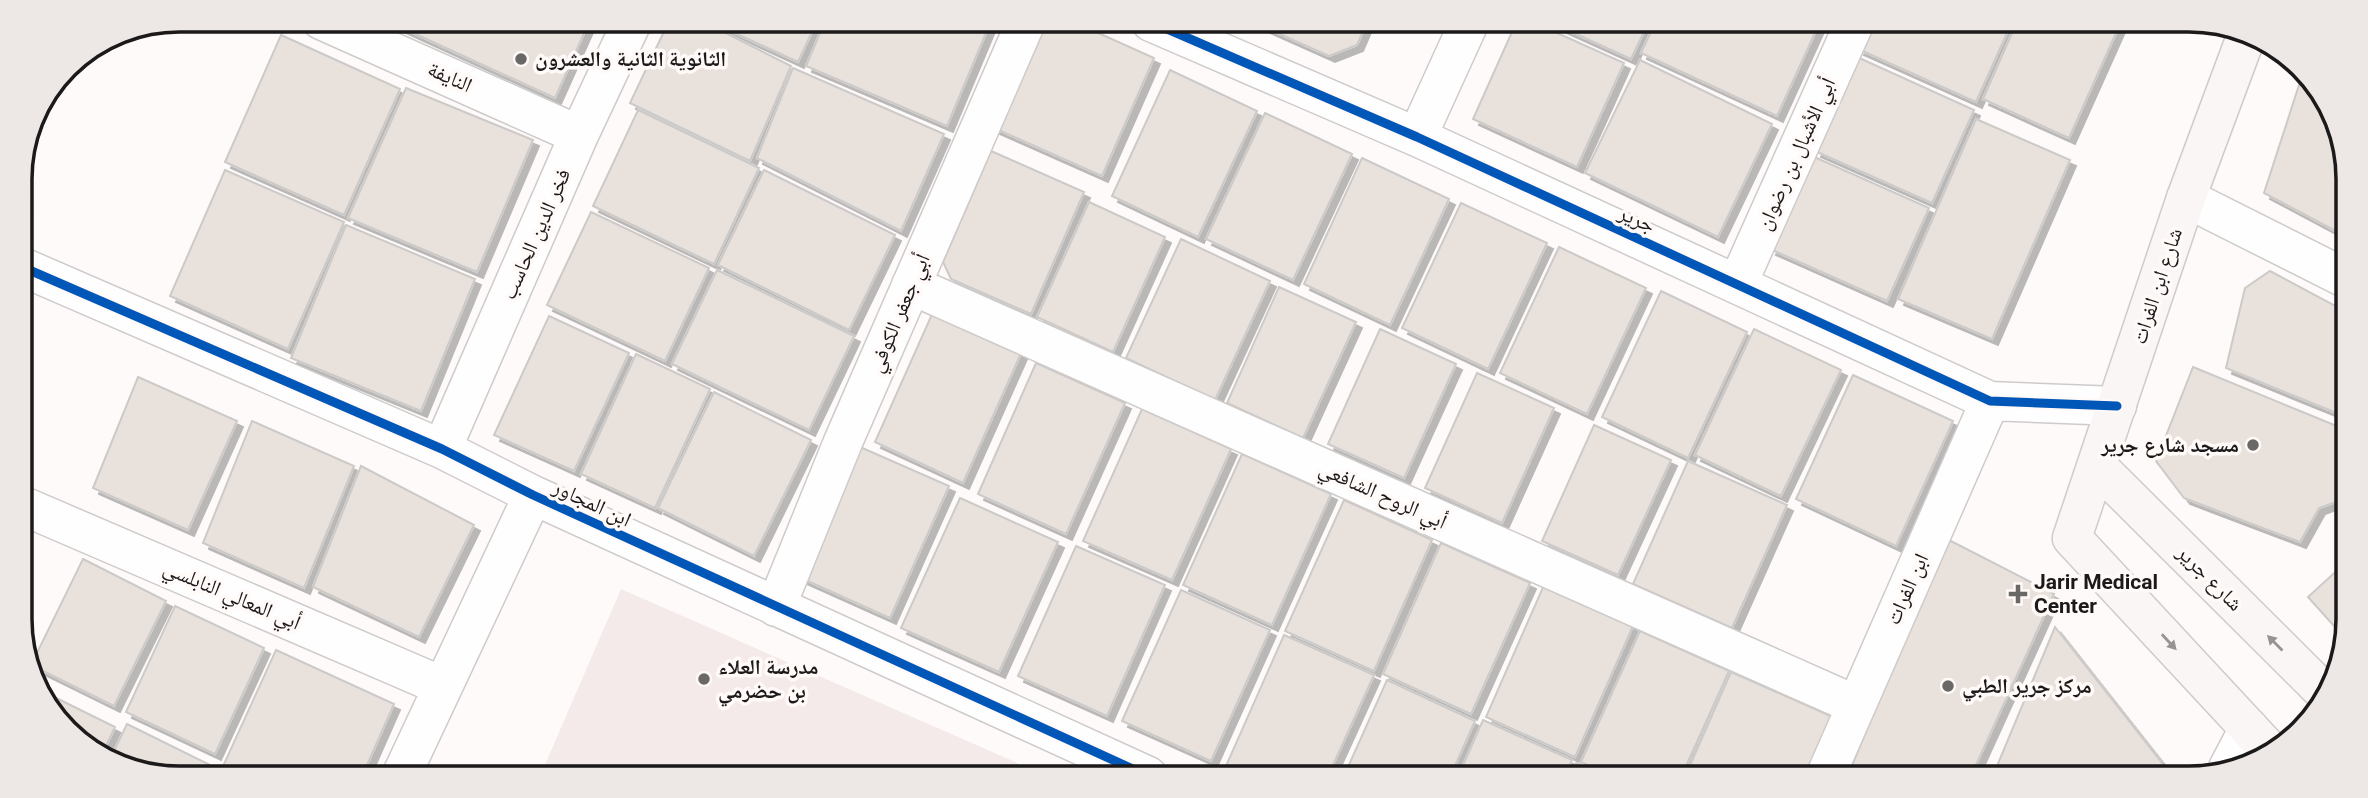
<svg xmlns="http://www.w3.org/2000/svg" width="2368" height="798" font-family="Roboto,'Noto Naskh Arabic',sans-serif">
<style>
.built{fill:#f4eae9}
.building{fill:#e9e2dc;stroke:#cccac9;stroke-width:2;filter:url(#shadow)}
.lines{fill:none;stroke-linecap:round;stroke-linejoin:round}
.minor-casing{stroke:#cecbca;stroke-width:41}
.tertiary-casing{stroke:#cecbca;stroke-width:41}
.secondary-casing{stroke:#cecbca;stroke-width:41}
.minor{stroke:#fffefe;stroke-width:38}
.tertiary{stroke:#fffefe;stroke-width:38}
.secondary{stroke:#faf6f6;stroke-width:38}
.cycleway-casing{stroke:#fff9f8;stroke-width:13}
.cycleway{stroke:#0057b8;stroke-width:9}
.oneway{fill:#969393}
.poi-dot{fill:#6a6867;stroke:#fff9f8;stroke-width:2.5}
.labels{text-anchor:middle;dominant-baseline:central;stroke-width:7;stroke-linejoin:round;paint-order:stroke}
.poi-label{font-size:21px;font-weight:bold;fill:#1b1919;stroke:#fff9f8;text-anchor:start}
.street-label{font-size:21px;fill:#1b1919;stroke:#fff9f8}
.rim{fill:none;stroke:#1b1919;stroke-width:3.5}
</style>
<defs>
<filter id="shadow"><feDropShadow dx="6" dy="6" stdDeviation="0" flood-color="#0004"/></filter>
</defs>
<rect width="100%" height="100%" fill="#fefaf9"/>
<path class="built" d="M621,589L1031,769L1028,775L541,774Z"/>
<path class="building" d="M385,20H590L555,98Z
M669,21H702L791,66L750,161L630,103Z
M709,21H817L798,62Z
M825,21H991L947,126L806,66Z
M1042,22H1074L1154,58L1102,176L994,128Z
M1253,22H1367L1357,45L1329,56Z
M1516,23H1535L1624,63L1577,167L1473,119Z
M1552,23H1648L1631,59Z
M1655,23L1819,24L1777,116L1641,53Z
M1870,24H2011L1976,102L1858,49Z
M2016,24H2120L2069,138L1983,99Z
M281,35L400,89L344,215L225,162Z
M1857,57L1974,110L1932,203L1815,151Z
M1640,60L1772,124L1718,237L1585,173Z
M793,68L944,134L901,231L757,158Z
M1170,70L1257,111L1198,237L1112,196Z
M2299,85L2318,92L2346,148L2345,236L2264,193Z
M406,88L533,140L477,272L348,218Z
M638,110L759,168L714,264L593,206Z
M1265,113L1352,154L1293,280L1206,239Z
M1976,119L2070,160L1992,339L1898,299Z
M991,151L1084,192L1031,314L951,279L943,262Z
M1812,156L1929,208L1887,301L1770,249Z
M1362,158L1449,199L1390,325L1304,284Z
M225,170L344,222L288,349L170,296Z
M764,170L895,235L849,330L718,265Z
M1089,202L1165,237L1113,352L1037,317Z
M1461,203L1547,243L1488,369L1402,328Z
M591,212L709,268L665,361L547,305Z
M346,225L475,279L421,411L291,358Z
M1181,239L1270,281L1215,400L1126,358Z
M1559,247L1646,288L1587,414L1500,373Z
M717,270L854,336L809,430L672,364Z
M2270,271L2345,311L2344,416L2226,368L2245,288Z
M1279,287L1356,322L1303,438L1227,403Z
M1661,291L1747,332L1688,458L1602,417Z
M933,312L1022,351L963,483L875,442Z
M549,316L629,353L574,471L494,435Z
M1380,329L1456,364L1404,478L1328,444Z
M1754,329L1841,370L1781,496L1695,455Z
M636,354L710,389L655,508L581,474Z
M1036,363L1125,403L1066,534L978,494Z
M2193,367L2344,429V499L2319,508L2300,542L2184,498L2156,461Z
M1477,373L1554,408L1502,523L1425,488Z
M1853,375L1953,421L1896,546L1796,499Z
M138,377L237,421L188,530L93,488Z
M714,392L811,440L754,556L658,508Z
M1142,409L1231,449L1172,580L1083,541Z
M252,421L354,466L304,588L203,543Z
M1594,425L1671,460L1618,575L1542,541Z
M860,447L949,486L890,618L801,578Z
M1242,454L1331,494L1272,625L1183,585Z
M1688,461L1787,505L1732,628L1633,584Z
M361,466L474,525L419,637L313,587Z
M960,498L1058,542L999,672L901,628Z
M1344,500L1432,540L1374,671L1285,631Z
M1945,538L2054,594L1970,778H1847Z
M1441,543L1530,583L1471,714L1383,674Z
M1076,546L1165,585L1107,716L1018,676Z
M83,559L166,601L114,706L31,665Z
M2344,564L2343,636L2308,597Z
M1544,585L1633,626L1575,757L1486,717Z
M1181,590L1270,630L1211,761L1122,721Z
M175,606L264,648L215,754L126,712Z
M2055,627L2162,763L2155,778H1992Z
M1640,631L1729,671L1681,777H1614L1581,762Z
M1284,635L1374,675L1328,776H1248L1226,766Z
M276,650L394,704L363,774L220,773Z
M1731,672L1833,717L1807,777H1685Z
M1387,680L1475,721L1450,777L1344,776Z
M42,691L115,727L103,752L59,725Z
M1483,720L1572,760L1564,777H1458Z
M127,724L210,765L206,773H137L111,757Z
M1576,763L1607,777H1570Z"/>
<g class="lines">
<defs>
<path id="minor" d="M321,20L579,135
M1151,22L1417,137L1990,401L2117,406
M1417,137L1469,23
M2186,198L2345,278
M20,266L442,449L533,495L1148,776
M1738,283L1854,24
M911,285L1856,705
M442,449L579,135L633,20
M21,505L442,686
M776,607L843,442L1026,22
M402,774L533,495
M1825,777L1990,401"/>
<path id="tertiary" d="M2228,768L2249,728"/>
<path id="secondary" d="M2247,34L2186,198L2072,538L2271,752
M2097,466L2323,691"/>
</defs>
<use href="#minor" class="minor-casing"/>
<use href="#tertiary" class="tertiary-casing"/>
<use href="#secondary" class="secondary-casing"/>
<use href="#minor" class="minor"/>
<use href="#tertiary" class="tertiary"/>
<use href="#secondary" class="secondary"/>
<defs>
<path id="cycleway" d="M1151,22L1417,137L1990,401L2117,406
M20,266L442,449L533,495L1148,776"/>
</defs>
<use href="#cycleway" class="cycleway-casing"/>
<use href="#cycleway" class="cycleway"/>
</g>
<defs><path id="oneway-solid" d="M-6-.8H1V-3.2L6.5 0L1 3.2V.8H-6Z" transform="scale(1.75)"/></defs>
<g class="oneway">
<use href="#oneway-solid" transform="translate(2169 642) rotate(47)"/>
<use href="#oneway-solid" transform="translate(2275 643) rotate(-135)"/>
</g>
<g class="poi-dot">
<circle cx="521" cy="59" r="7"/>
<circle cx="2253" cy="445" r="7"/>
<path d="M2014.5 583.5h7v7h7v7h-7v7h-7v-7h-7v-7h7z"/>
<circle cx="704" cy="679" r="7"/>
<circle cx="1948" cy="686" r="7"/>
</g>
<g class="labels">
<g class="poi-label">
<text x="535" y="59">الثانوية الثانية والعشرون</text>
<text x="2239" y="445" text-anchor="end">مسجد شارع جرير</text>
<text x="2034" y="582">Jarir Medical<tspan x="2034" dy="24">Center</tspan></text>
<text x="718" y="667">مدرسة العلاء<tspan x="718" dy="24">بن حضرمي</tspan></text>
<text x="1962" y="686">مركز جرير الطبي</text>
</g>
<g class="street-label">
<text transform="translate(450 77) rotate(24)">النايفة</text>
<text transform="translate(1796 154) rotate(-66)">أبي الأشبال بن رضوان</text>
<text transform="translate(1637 219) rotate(24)">جرير</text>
<text transform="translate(536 234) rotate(-66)">فخر الدين الحاسب</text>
<text transform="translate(2157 286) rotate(-72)">شارع ابن الفرات</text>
<text transform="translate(899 313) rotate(-67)">أبي جعفر الكوفي</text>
<text transform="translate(1383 495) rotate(24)">أبي الروح الشافعي</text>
<text transform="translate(592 503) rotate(25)">ابن المجاور</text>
<text transform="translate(2210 578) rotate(45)">شارع جرير</text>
<text transform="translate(1907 589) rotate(-66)">ابن الفرات</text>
<text transform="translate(232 595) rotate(23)">أبي المعالي النابلسي</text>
</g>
</g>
<path d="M0 0H2368V798H0ZM179 32H2189A147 147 0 0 1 2336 179V619A147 147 0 0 1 2189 766H179A147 147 0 0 1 32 619V179A147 147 0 0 1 179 32Z" fill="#ede7e6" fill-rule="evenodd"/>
<path class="rim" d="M179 32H2189A147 147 0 0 1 2336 179V619A147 147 0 0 1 2189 766H179A147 147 0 0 1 32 619V179A147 147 0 0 1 179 32Z"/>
</svg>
